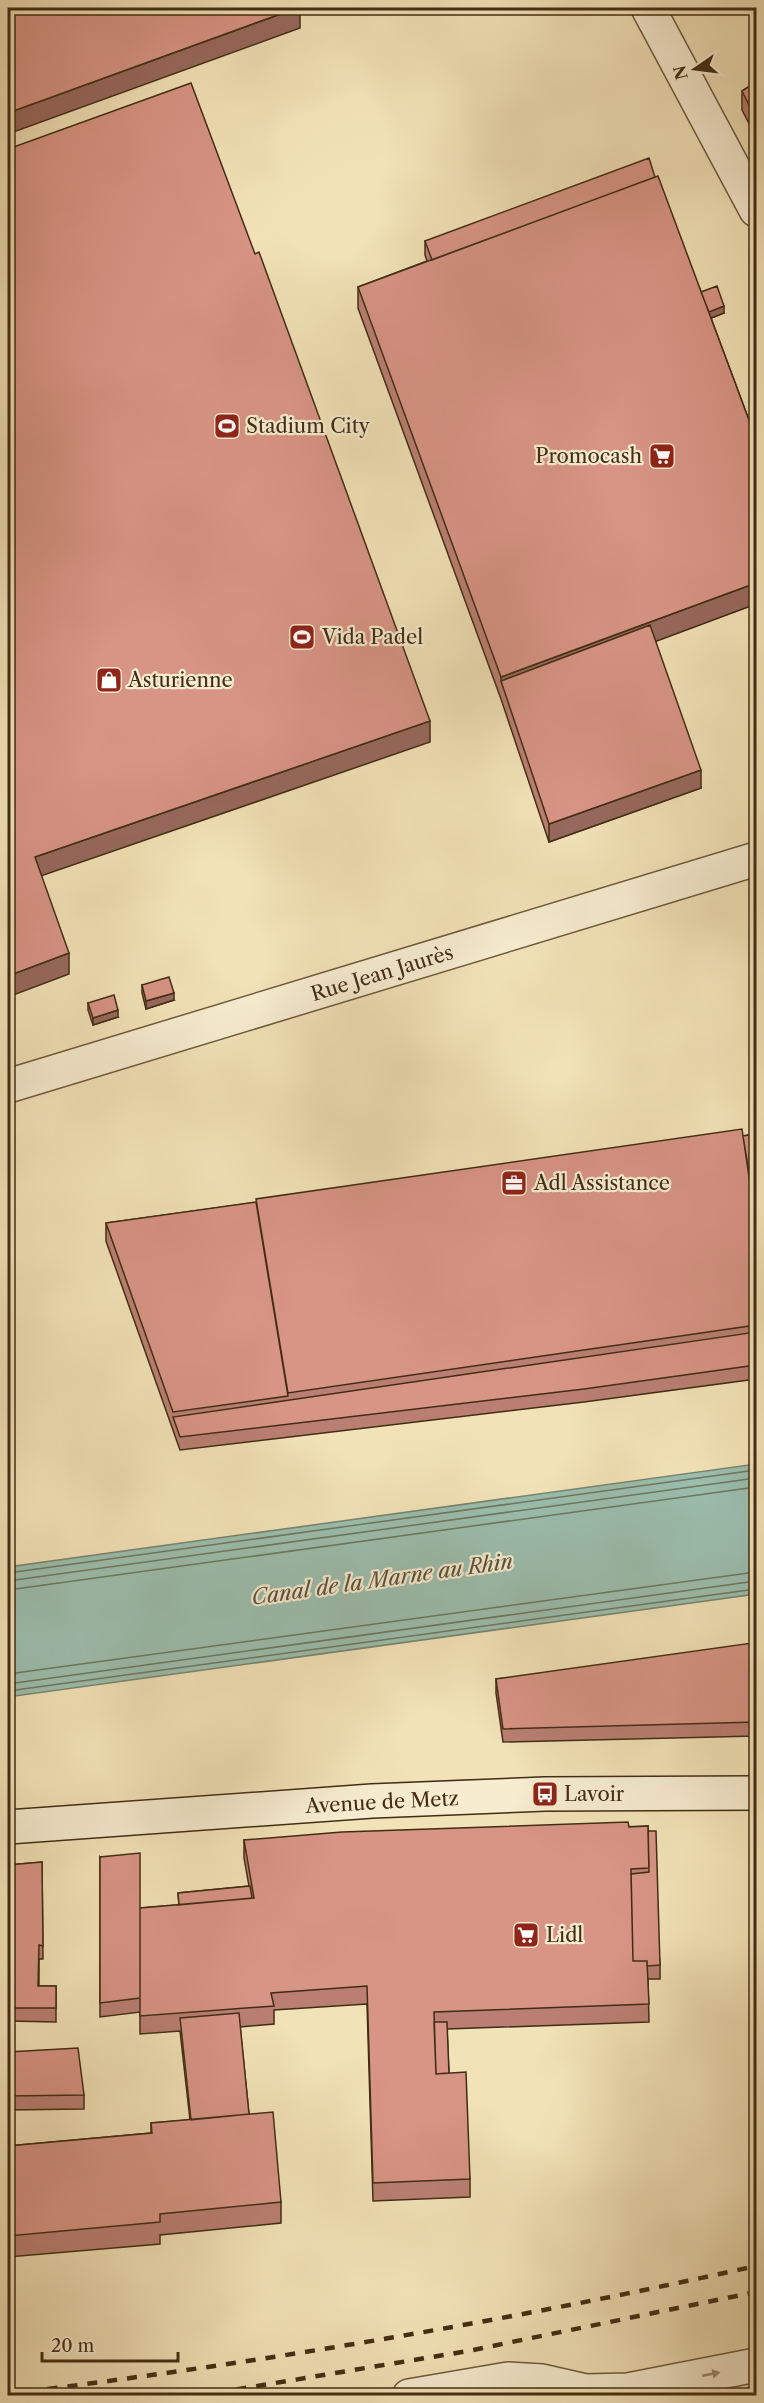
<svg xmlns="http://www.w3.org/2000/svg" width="764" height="2403" font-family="'Libre Caslon Text',serif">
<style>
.water{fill:#9bbeae;stroke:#778470;stroke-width:1.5}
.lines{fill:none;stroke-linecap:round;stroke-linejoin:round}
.shore{stroke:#6e7661;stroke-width:1.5}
.street-casing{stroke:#6d5a3d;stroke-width:36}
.secondary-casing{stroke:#412d14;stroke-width:36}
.street{stroke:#f7ecd0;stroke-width:33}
.secondary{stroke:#f7ecd0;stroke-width:33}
.rail{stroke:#412d14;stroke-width:4.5;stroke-dasharray:10 10;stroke-linecap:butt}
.wall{fill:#ba7f72;stroke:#412d14;stroke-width:1.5}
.shaded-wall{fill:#97685d;stroke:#412d14;stroke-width:1.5}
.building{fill:#d89485;stroke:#412d14;stroke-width:1.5}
.oneway{fill:#9c8c72}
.labels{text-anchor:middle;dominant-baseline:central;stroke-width:4.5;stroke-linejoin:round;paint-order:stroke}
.poi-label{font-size:20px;fill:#412d14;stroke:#f7ecd0;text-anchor:start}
.street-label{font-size:20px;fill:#412d14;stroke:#f7ecd0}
.water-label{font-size:21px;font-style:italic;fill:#58513a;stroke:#f7ecd0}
</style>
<rect width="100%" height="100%" fill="#f2e2b7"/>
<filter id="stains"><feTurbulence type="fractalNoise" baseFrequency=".00333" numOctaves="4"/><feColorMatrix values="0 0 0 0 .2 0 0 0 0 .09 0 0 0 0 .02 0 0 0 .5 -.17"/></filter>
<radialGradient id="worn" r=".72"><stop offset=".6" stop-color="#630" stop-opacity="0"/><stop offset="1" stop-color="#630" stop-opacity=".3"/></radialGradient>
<path class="water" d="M756,1464V1594L8,1697V1567Z"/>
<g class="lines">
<path class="shore" d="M8,1573L756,1470
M8,1581L756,1478
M8,1590L756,1487
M8,1674L756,1572
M8,1684L756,1581
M8,1691L756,1589"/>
<defs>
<path id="street" d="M648,8L756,210
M8,1086L756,859
M409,2396L508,2379L542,2381L586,2391L628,2390L756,2365"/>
<path id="secondary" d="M8,1827L372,1801L545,1794L756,1793"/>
</defs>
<use href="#street" class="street-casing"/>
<use href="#secondary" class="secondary-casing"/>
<use href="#street" class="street"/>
<use href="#secondary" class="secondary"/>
<path class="rail" d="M8,2394C259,2363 509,2321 756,2266
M197,2396L468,2351L756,2292"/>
</g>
<path class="wall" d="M756,82V137L742,110V91Z
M655,177L701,292L724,313L711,318L756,439V604L655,641L701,788L549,842L501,699L358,308V287L427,261L425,255V241Z
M142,985L174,1000L146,1009L142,993Z
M88,1003L118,1017L93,1025L88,1010Z
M756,1134V1379L584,1402L180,1450L106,1241V1223Z
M756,1658V1736L503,1742L496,1693V1679Z
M648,1826L660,1965V1979H648L649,2022L447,2029L449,2073L470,2179V2197L373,2201L367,2004L274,2010V2024L240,2027L249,2114L281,2202V2223L160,2235V2244L8,2257V2146L151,2133V2123L190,2120L180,2031L140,2034V2012L100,2017V1857L140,1908L179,1905L178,1893L249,1886L244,1858V1840Z
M42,1862L43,1959H39V1986H56V2022L8,2021V1865Z
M8,2052L84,2095V2109L8,2110Z"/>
<path class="shaded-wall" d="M297,8H300V28L8,134V113Z
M724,306V313L704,321V313Z
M756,583V604L507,697L501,681V677Z
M430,721V742L35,878V857Z
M701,770V788L549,842V824Z
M69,953V974L8,997V976Z
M174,993V1000L146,1009V1001Z
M118,1010V1017L93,1025V1018Z"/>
<path class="building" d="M8,8H297L8,113Z
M756,82V119L742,91Z
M191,83L255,254L259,252L430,721L35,857L69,953L8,976V149Z
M649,158L655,177L432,260L425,241Z
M658,176L756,439V583L501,677L358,287Z
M717,286L724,306L709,312L701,292Z
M650,625L701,770L549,824L501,681Z
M169,977L174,993L146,1001L142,985Z
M114,995L118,1010L93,1018L88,1003Z
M742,1129L756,1225V1325L288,1393L256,1199Z
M756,1134V1214L743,1136Z
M256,1202L288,1396L173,1412L106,1223Z
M756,1332V1365L584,1389L180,1437L173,1417Z
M752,1643L753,1658H756V1722L503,1729L496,1679Z
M628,1822L629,1827L648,1826L649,1868L631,1869L633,1961H647L649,2004L434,2012L436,2074L466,2072L470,2179L373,2183L367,1986L271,1993L274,2006L140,2016V1908L254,1898L244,1840L342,1832Z
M648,1831H656L660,1965L647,1966V1961H633L631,1874L649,1872Z
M140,1853V1998L100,2003V1857Z
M42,1862L43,1946L39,1945L38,1986H56V2008H8V1865Z
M250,1886L252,1898L179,1905L178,1893Z
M239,2013L249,2114L191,2120L180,2018Z
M434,2022H447L449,2073L436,2074Z
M78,2048L84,2095L8,2096V2052Z
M273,2112L281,2202L160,2214V2222L8,2236V2146L152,2133L151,2123Z"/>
<defs><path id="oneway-solid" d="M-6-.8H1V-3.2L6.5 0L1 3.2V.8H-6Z" transform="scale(1.5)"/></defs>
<use class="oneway" href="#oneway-solid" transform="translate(711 2374) rotate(-11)"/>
<defs>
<symbol id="stadium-square" viewBox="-11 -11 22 22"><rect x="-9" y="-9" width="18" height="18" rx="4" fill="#8f2418" stroke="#f7ecd0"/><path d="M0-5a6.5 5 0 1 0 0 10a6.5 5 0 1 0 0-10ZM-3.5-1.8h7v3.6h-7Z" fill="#fff"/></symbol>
<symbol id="supermarket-square" viewBox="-11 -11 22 22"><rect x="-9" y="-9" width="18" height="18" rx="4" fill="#8f2418" stroke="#f7ecd0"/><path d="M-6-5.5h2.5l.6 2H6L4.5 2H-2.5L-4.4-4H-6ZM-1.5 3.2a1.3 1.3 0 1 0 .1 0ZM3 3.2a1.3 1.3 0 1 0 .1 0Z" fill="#fff"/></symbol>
<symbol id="shop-square" viewBox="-11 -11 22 22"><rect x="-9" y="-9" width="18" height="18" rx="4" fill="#8f2418" stroke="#f7ecd0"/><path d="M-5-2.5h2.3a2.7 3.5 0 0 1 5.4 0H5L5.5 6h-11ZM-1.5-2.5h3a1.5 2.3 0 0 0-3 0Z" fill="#fff"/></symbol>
<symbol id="office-square" viewBox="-11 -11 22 22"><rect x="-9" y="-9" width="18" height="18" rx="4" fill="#8f2418" stroke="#f7ecd0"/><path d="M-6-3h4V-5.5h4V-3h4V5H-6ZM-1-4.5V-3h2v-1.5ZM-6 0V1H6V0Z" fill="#fff"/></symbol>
<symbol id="bus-square" viewBox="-11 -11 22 22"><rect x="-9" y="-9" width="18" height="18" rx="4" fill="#8f2418" stroke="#f7ecd0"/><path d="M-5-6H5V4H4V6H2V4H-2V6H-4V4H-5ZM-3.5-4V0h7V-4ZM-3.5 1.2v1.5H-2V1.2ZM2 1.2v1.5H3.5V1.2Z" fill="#fff"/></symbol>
</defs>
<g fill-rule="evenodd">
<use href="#stadium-square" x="212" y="411" width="30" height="30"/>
<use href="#supermarket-square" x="647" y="441" width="30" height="30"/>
<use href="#stadium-square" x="287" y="622" width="30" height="30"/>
<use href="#shop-square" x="94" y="665" width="30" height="30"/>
<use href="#office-square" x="499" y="1168" width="30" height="30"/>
<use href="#bus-square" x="530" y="1779" width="30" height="30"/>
<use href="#supermarket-square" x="511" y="1920" width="30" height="30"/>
</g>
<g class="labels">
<g class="poi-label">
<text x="246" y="426">Stadium City</text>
<text x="642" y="456" text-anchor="end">Promocash</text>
<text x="322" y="637">Vida Padel</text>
<text x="128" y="680">Asturienne</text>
<text x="534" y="1183">Adl Assistance</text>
<text x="564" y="1794">Lavoir</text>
<text x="546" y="1935">Lidl</text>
</g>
<g class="street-label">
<text transform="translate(382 973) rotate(-17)">Rue Jean Jaurès</text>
<text transform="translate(382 1802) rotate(-3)">Avenue de Metz</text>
</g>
<g class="water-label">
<text transform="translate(382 1579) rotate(-8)">Canal de la Marne au Rhin</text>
</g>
</g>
<rect width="764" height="2403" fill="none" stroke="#f2e2b7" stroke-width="30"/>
<rect x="9" y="9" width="746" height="2385" fill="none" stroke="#412d14" stroke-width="3"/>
<rect x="15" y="15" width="734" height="2373" fill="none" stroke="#412d14" stroke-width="1.5"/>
<g transform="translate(695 69) rotate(256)" stroke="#f7ecd0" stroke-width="4.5" paint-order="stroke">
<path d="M0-4.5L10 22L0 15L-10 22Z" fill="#412d14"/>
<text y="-9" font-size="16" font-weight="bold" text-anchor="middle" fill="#412d14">N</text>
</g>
<path d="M42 2352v9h136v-9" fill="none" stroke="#412d14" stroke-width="3"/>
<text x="51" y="2352" font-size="18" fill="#412d14" stroke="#f7ecd0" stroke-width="4.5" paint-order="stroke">20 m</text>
<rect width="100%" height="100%" filter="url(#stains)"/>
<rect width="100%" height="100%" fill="url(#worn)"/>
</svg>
